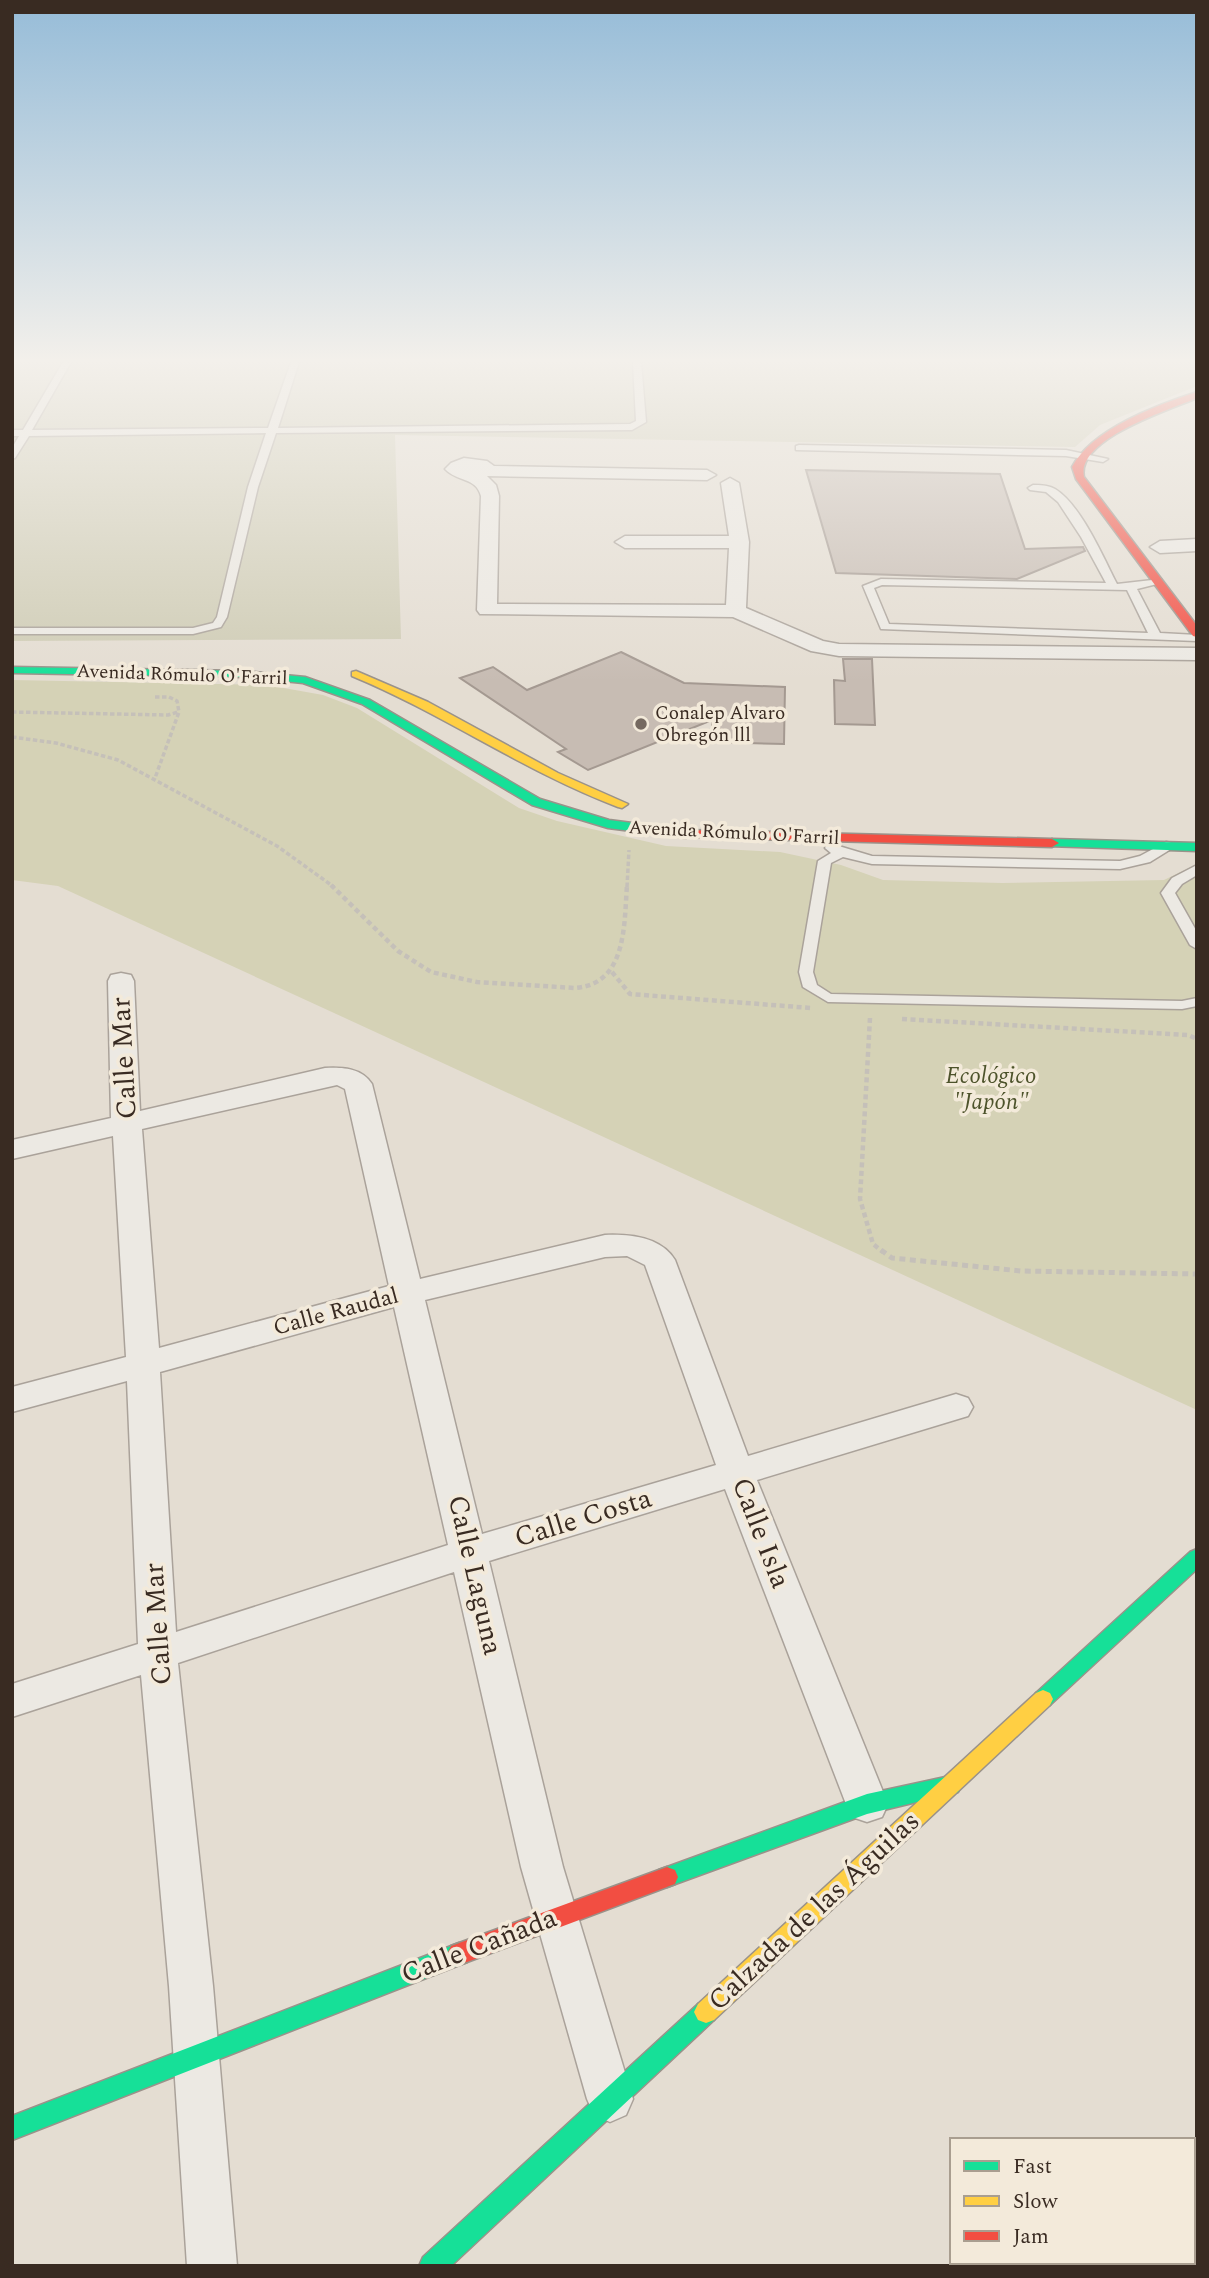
<svg xmlns="http://www.w3.org/2000/svg" width="1209" height="2278" font-family="Spectral,serif">
<style>
.green{fill:#d5d2b6}
.cemetery{fill:#cfccb5}
.building{fill:#c7bcb3;stroke:#a49991;stroke-width:2}
.lines{fill:none;stroke-linecap:round;stroke-linejoin:round}
.lane-casing{stroke:#aaa29a;stroke-width:3}
.street-casing{stroke:#aaa29a;stroke-width:3}
.fast-casing{stroke:#9a928a;stroke-width:3}
.slow-casing{stroke:#9a928a;stroke-width:3}
.jam-casing{stroke:#9a928a;stroke-width:3}
.path-far2{stroke:#c5c0b9;stroke-width:3.5;stroke-dasharray:4.5 2.5;stroke-linecap:butt}
.path-far1{stroke:#c5c0b9;stroke-width:4.5;stroke-dasharray:5 3.5;stroke-linecap:butt}
.path{stroke:#c5c0b9;stroke-width:5;stroke-dasharray:6 4.5;stroke-linecap:butt}
.lane{fill:#ece9e3;fill-rule:evenodd}
.street{fill:#ece9e3;fill-rule:evenodd}
.fast{fill:#16e098;fill-rule:evenodd}
.slow{fill:#ffcf43;fill-rule:evenodd}
.jam{fill:#f24e42;fill-rule:evenodd}
.poi-dot{fill:#756960;stroke:#f3eada;stroke-width:2.5}
.labels{text-anchor:middle;dominant-baseline:central;stroke-width:7;stroke-linejoin:round;paint-order:stroke}
.far-street-label{font-size:19px;fill:#392b22;stroke:#f3eada}
.far-poi-label{font-size:19px;fill:#392b22;stroke:#f3eada;text-anchor:start}
.park-label{font-size:23px;font-style:italic;fill:#4d532b;stroke:#f3eada}
.street-label{font-size:23px;fill:#392b22;stroke:#f3eada}
.near-street-label{font-size:28px;fill:#392b22;stroke:#f3eada}
</style>
<rect width="100%" height="100%" fill="#e4ddd2"/>
<path class="green" d="M12,680L267,685L323,695L357,708L519,808L557,821L666,846L780,852L841,865L883,880L1002,883L1164,880L1197,864V1410L58,886L12,880Z"/>
<path class="cemetery" d="M12,362H1197V386L1100,425L1075,447L395,435L401,639L12,641Z"/>
<path class="building" d="M806,470L1000,474L1025,549L1083,547L1085,551L1017,579L836,573Z
M621,652L684,683L785,687L784,744L712,742V720L588,770L558,752L566,749L460,678L493,667L527,690Z
M843,659H872L875,725L835,724L834,680L845,681Z"/>
<g class="lines">
<defs>
<path id="lane" d="M63,362H71L32,430L268,428L291,362H299L278,428L630,424L636,421L633,362H641L646,422L632,430L276,433L258,487L227,617L221,627L193,634H12V628H193L213,623L217,617L248,487L266,433L29,436L15,458L12,459V448L19,436H12V430H23Z
M799,445L1066,450L1108,459L1103,462L1066,456L796,450V446Z
M1033,485C1040,485 1048,485 1055,489C1081,505 1103,557 1117,584L1161,579V583L1137,589L1160,633L1197,635V641L881,629L863,586L881,579L1106,583L1081,537L1058,502L1046,492L1030,490L1028,488ZM882,585L1127,590L1148,633L889,624L874,588Z
M1166,842L1171,843V849L1150,862L1120,869L872,864L843,857L831,863L813,972L817,985L831,994L1182,1001L1197,998V1006L1182,1009L828,1002L803,987L799,972L818,861L831,853L825,848L827,845L832,844L872,856L1120,861L1140,856Z
M1197,865V875L1182,884L1175,893L1197,932V949L1190,945L1161,893L1172,878Z"/>
<path id="street" d="M464,458L487,461L494,466L707,470L716,475L707,480L487,476L496,485L499,496L497,604L726,605L729,548H625L615,542L625,536H729L721,483L730,478L739,483L749,542L746,608L823,641L839,644L1197,648V660L839,656L811,651L733,617L480,614L477,610L481,496C476,477 457,482 445,469L451,463Z
M1197,539V551L1160,553L1150,547L1160,541Z
M121,973L131,975L134,981L140,1111L325,1068C342,1067 362,1068 372,1084L420,1279L605,1235C630,1234 661,1237 675,1260L748,1456L956,1394L968,1398L973,1407L968,1416L757,1480L888,1804L882,1817L867,1822L852,1817L846,1804L725,1489L489,1561L563,1867L633,2099L626,2115L610,2122L594,2115L587,2099L521,1867L454,1572L178,1663L213,1986L237,2266H187L169,1986L141,1675L12,1717V1684L138,1644L127,1381L12,1412V1387L126,1357L113,1136L12,1159V1140L111,1118L108,981L111,975ZM337,1085L345,1089L389,1286L159,1348L142,1129ZM627,1256L645,1265L716,1465L482,1534L425,1300L605,1257ZM394,1307L448,1545L176,1632L160,1372Z
M1197,2141V2191L1193,2193V2143Z
M1084,2262H1135L1133,2266H1082Z"/>
<path id="fast" d="M12,667L244,671L305,677L370,700L540,799L609,820L686,830L692,834L686,838L608,828L532,805L362,704L303,683L244,677L12,673Z
M1052,839L1197,843V851L1047,846L1045,843Z
M1197,1549V1569L1050,1705L1043,1708L1036,1705L1033,1699L1036,1693L1190,1552Z
M950,1776L958,1778L961,1785L958,1792L867,1814L667,1887L659,1884L656,1877L659,1870L867,1794Z
M459,1943L467,1946L471,1954L467,1962L12,2140V2116Z
M706,2001L714,2004L718,2012L714,2020L451,2266H419L423,2257L698,2004Z"/>
<path id="slow" d="M356,671L428,702L558,773L628,804L622,808L618,807C525,772 444,714 352,676V672Z
M1043,1690L1050,1693L1053,1699L1050,1705L714,2020L706,2023L698,2020L694,2012L698,2004L1036,1693Z"/>
<path id="jam" d="M1197,392V398C1169,410 1076,439 1084,477L1197,626V637L1193,636L1076,479L1072,467C1092,429 1157,405 1197,392Z
M686,830L1052,839L1059,843L1052,847L681,837V831Z
M667,1867L675,1870L678,1877L675,1884L459,1965L451,1962L447,1954L451,1946Z"/>
</defs>
<use href="#lane" class="lane-casing"/>
<use href="#street" class="street-casing"/>
<use href="#fast" class="fast-casing"/>
<use href="#slow" class="slow-casing"/>
<use href="#jam" class="jam-casing"/>
<path class="path-far2" d="M155,697H169L177,701L179,712L155,778
M12,712L168,715L178,712
M12,737L56,743L118,760L277,846L334,887
M627,887L629,850"/>
<path class="path-far1" d="M331,885L398,951L431,972L477,982L575,988C627,984 624,925 627,885
M612,972L630,994L811,1008
M870,1018L860,1199L873,1244L883,1252
M902,1019L1188,1035L1197,1039"/>
<path class="path" d="M881,1250L892,1258L1021,1271L1197,1274"/>
<use href="#lane" class="lane"/>
<use href="#street" class="street"/>
<use href="#fast" class="fast"/>
<use href="#slow" class="slow"/>
<use href="#jam" class="jam"/>
</g>
<linearGradient id="sky" x2="0" y2="1"><stop stop-color="#96bcd8"/><stop offset="0.53" stop-color="#f3f0eb"/><stop offset="1" stop-color="#f3f0eb" stop-opacity="0"/></linearGradient>
<rect width="1209" height="681" fill="url(#sky)"/>
<circle class="poi-dot" cx="641" cy="724" r="7"/>
<g class="labels">
<g class="far-street-label">
<text transform="translate(182 675) rotate(2)">Avenida Rómulo O'Farril</text>
<text transform="translate(734 833) rotate(3)">Avenida Rómulo O'Farril</text>
</g>
<g class="far-poi-label">
<text x="655" y="713">Conalep Alvaro<tspan x="655" dy="22">Obregón lll</tspan></text>
</g>
<g class="park-label">
<text x="991" y="1076">Ecológico<tspan x="991" dy="26">"Japón"</tspan></text>
</g>
<g class="street-label">
<text transform="translate(336 1312) rotate(-15)">Calle Raudal</text>
</g>
<g class="near-street-label">
<text transform="translate(124 1058) rotate(-93)">Calle Mar</text>
<text transform="translate(583 1518) rotate(-17)">Calle Costa</text>
<text transform="translate(761 1533) rotate(69)">Calle Isla</text>
<text transform="translate(475 1575) rotate(77)">Calle Laguna</text>
<text transform="translate(158 1624) rotate(-94)">Calle Mar</text>
<text transform="translate(814 1911) rotate(-43)">Calzada de las Águilas</text>
<text transform="translate(479 1946) rotate(-21)">Calle Cañada</text>
</g>
</g>
<rect width="1209" height="2278" fill="none" stroke="#392b22" stroke-width="28"/>
<rect x="950" y="2138" width="245" height="126" fill="#f3eada" stroke="#a99e90" stroke-width="2"/>
<rect x="964" y="2161" width="35" height="10" fill="#16e098" stroke="#a99e90" stroke-width="2"/>
<text x="1013" y="2173" font-size="21" fill="#392b22">Fast</text>
<rect x="964" y="2196" width="35" height="10" fill="#ffcf43" stroke="#a99e90" stroke-width="2"/>
<text x="1013" y="2208" font-size="21" fill="#392b22">Slow</text>
<rect x="964" y="2231" width="35" height="10" fill="#f24e42" stroke="#a99e90" stroke-width="2"/>
<text x="1013" y="2243" font-size="21" fill="#392b22">Jam</text>
</svg>
